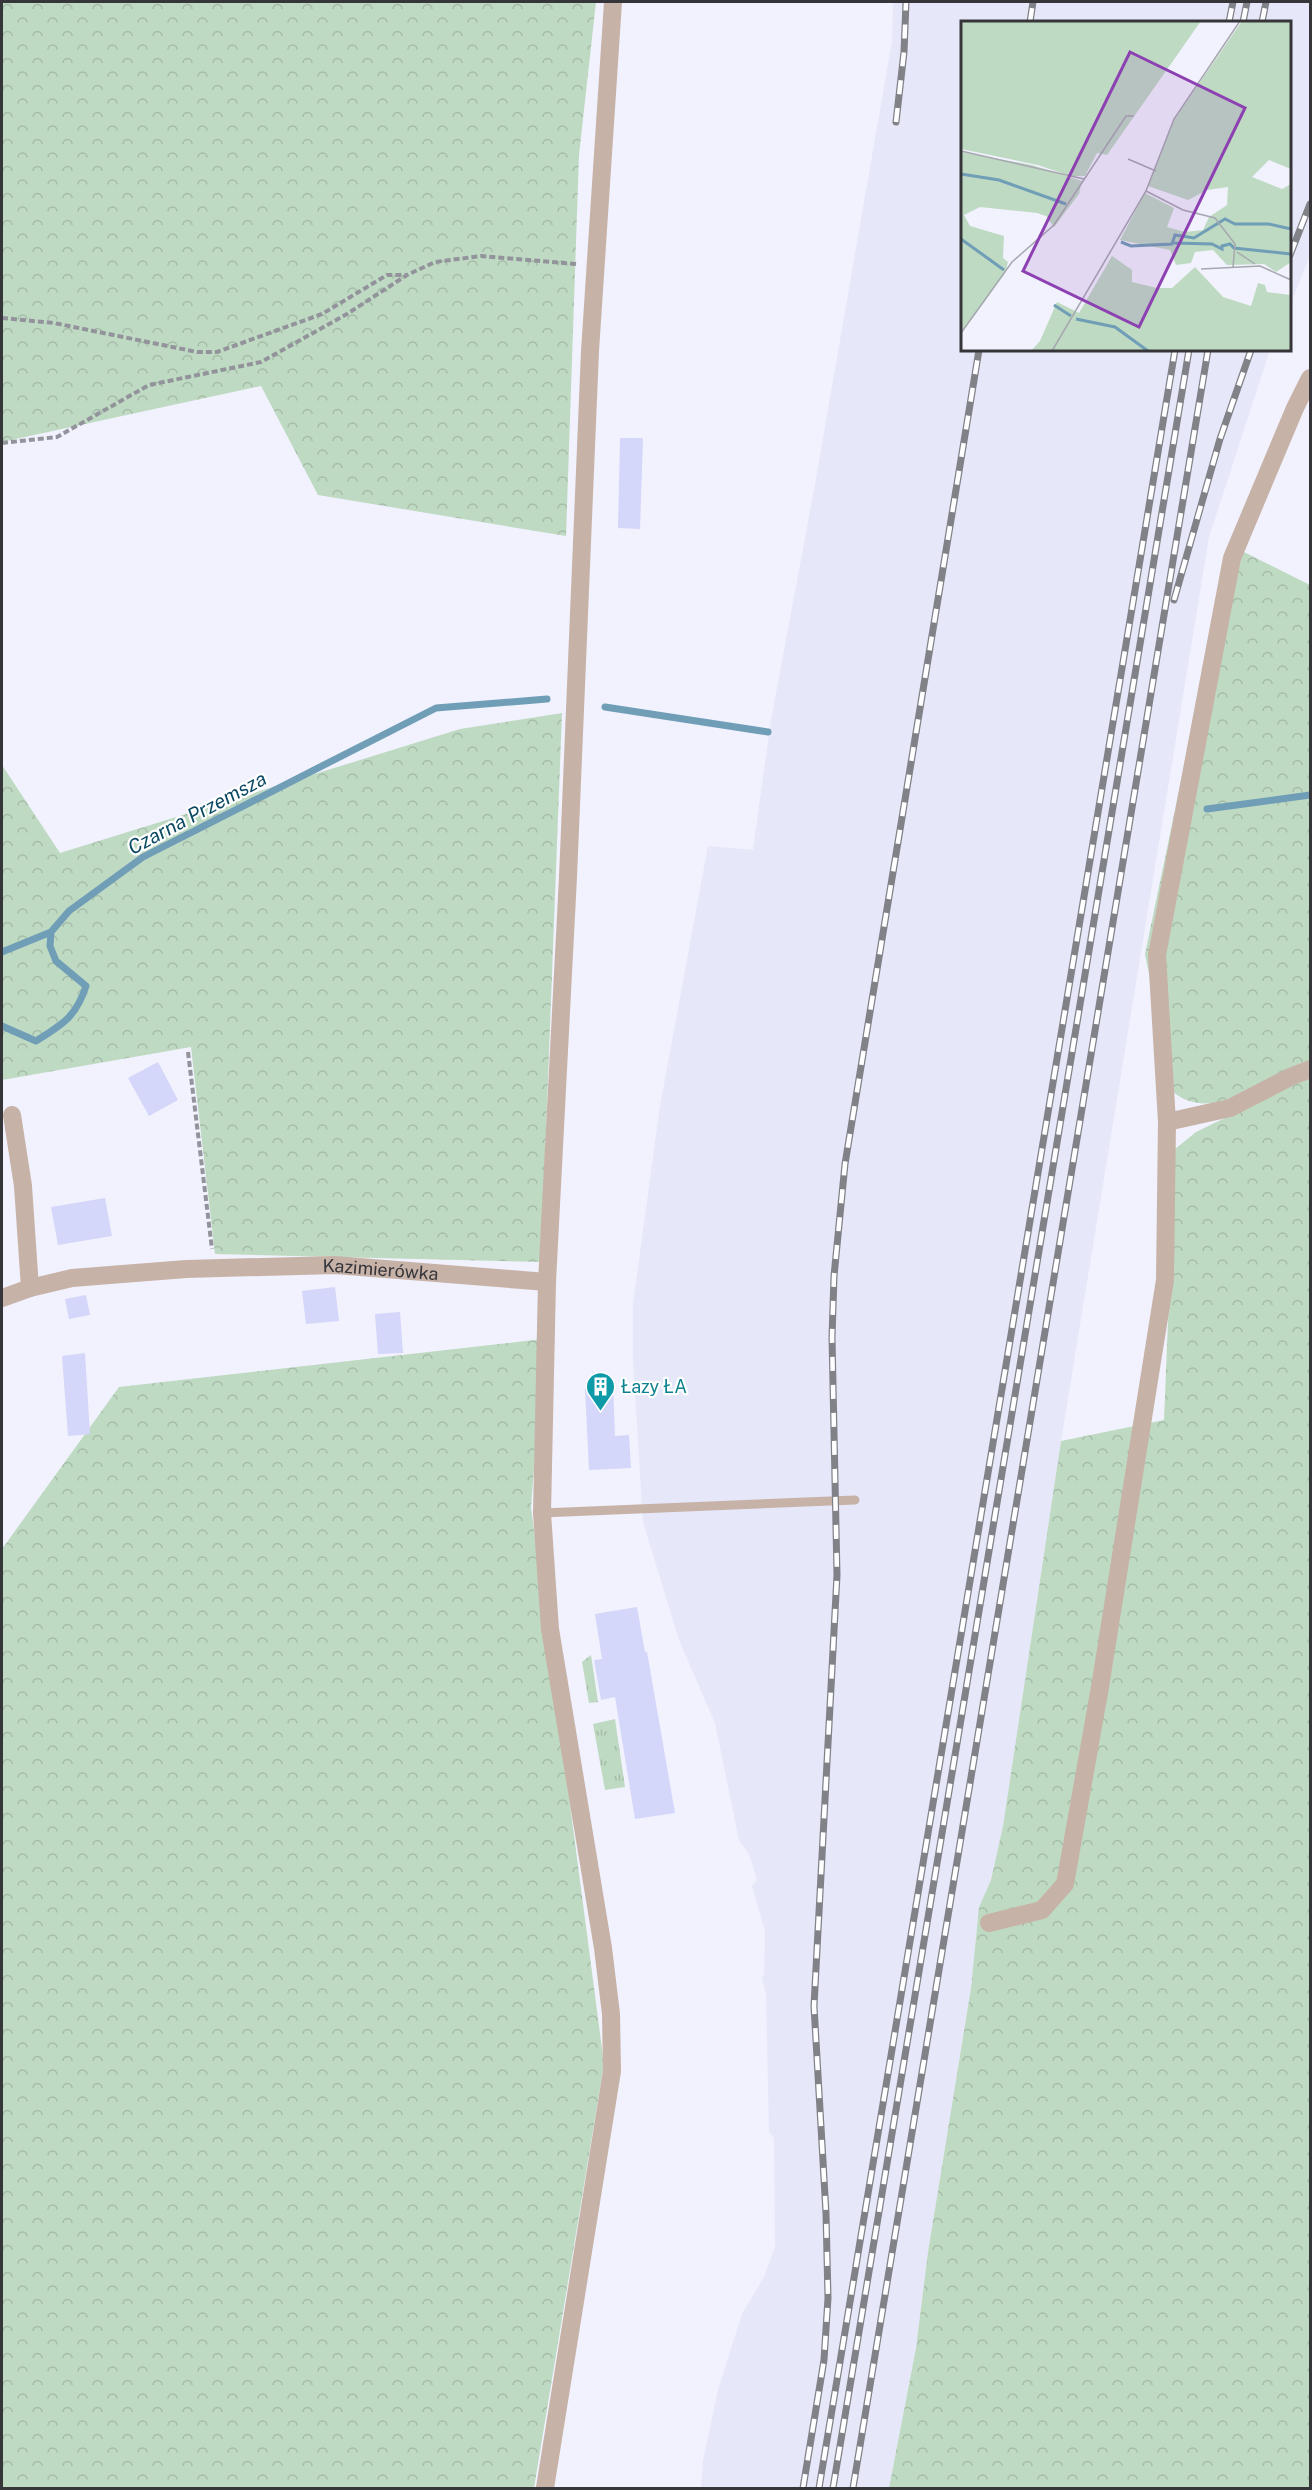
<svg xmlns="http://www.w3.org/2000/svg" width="1312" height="2490" font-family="'Public Sans',sans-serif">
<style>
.built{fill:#e6e7f9}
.grass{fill:url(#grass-tufts)}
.forest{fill:url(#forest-crowns)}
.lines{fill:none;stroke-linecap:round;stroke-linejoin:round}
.stream{stroke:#709eb7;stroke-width:7}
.building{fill:#d4d6fa}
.path{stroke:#93939b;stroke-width:4;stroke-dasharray:6 3;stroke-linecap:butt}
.lane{stroke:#c7b2a8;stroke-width:9}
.street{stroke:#c7b2a8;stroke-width:18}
.rail-casing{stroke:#818288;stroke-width:7}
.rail{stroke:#fff;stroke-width:4.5;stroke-dasharray:14;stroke-linecap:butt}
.labels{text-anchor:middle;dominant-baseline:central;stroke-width:4.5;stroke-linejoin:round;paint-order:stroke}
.street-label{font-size:18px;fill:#36363a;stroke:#fff}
.culture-label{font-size:18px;fill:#0d838f;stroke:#fff;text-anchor:start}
.water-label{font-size:20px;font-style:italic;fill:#0a4963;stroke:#fff}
.inset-river{fill:none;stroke:#709eb7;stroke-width:3}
.inset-road{fill:none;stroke:#a6a7af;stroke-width:1.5}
.view{fill:#8c40b1;fill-opacity:0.15;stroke:#8c40b1;stroke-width:3}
.inset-edge{fill:none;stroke:#36363a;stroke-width:3}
</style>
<defs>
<pattern id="grass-tufts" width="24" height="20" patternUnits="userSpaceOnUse" patternTransform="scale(1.5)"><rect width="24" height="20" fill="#bfdac3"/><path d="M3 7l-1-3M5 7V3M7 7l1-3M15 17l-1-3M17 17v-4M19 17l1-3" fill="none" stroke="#a5bca8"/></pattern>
<pattern id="forest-crowns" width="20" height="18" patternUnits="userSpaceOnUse" patternTransform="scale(1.5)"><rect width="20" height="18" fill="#bfdac3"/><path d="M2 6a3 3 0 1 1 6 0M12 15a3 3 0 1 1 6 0" fill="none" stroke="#a5bca8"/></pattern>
</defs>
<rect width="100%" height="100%" fill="#f1f2fd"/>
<path class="built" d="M893,2H1310V256L1290,305V22H962V350H1270L1209,537L1061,1441L1003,1826L991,1880L979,1907L971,1988L928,2252L916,2348L889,2488H701L703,2461L718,2390L742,2314L764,2277L775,2247L774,2138L769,2132L766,1993L762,1978L764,1974L765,1931L752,1886L757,1880L749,1854L739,1840L715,1723L679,1640L643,1522L633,1361V1304L660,1106L708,846L753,850L771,720L814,490L892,41Z"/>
<path class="grass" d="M591,1655L598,1702L589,1703L582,1662Z
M615,1719L625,1787L605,1790L593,1724Z"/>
<path class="forest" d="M2,2H596L579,155L566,536L318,495L261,386L2,442Z
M1230,545L1310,585V1060C1268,1072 1216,1127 1173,1092L1145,954Z
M562,713L541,1262L215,1254L191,1047L2,1080V765L60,853L460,729Z
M1310,1077V2488H889L916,2348L928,2252L971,1988L979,1907L991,1880L1003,1826L1061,1441L1164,1420L1175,1149L1196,1132Z
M544,1339L531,1507L604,2064L534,2488H2V1549L119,1387Z"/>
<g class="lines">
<path class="stream" d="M605,707L768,732
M1207,809L1310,795
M2,952L51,932
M2,1026L36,1041C63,1024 76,1017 86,986L56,961L50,946L51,932L69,911L143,857L436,708L547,699"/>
</g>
<path class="building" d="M620,438H643L640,529L618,528Z
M158,1062L178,1100L149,1116L128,1078Z
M105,1198L112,1236L58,1245L51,1207Z
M335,1287L339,1321L306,1324L302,1291Z
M86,1295L90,1315L69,1319L65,1299Z
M400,1312L403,1353L378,1354L375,1314Z
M85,1353L90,1434L68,1436L62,1356Z
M613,1386L615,1436L629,1435L631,1468L589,1470L585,1388Z
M637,1607L645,1652H647L675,1813L635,1819L615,1697L601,1700L594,1660L602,1659L595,1614Z"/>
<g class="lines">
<path class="path" d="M2,318L54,323L197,352H217L322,314L387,275H406
M2,443L57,437L149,385L261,362L347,314L407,275L435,262L481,256L577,264
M188,1052L212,1249"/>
<path class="lane" d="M542,1513L855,1500"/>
<g class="street">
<path d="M12,1115L23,1186L30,1288"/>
<path d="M1167,1122L1230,1108L1290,1077L1310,1069"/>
<path id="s1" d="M2,1298L30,1288L72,1278L186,1269L335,1265L547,1282"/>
<path d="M989,1923L1042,1910L1065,1884L1100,1687L1165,1280L1167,1122L1157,955L1232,558L1295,408L1310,378"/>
<path d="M545,2488L612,2071L611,2014L603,1948L550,1629L542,1513L547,1282L568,877L590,351L613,2"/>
</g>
<defs>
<path id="rail" d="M1030,22L1033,2
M1229,22L1233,2
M1243,22L1247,2
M1262,22L1266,2
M896,122L904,52L906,2
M1290,255L1310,204
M1174,600L1220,439L1251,350
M803,2488L824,2360L828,2298L826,2213L814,2006L837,1575L832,1337L834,1276L845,1164L979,350
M819,2488L1175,350
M833,2488L1189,350
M853,2488L1208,350"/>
</defs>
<use href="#rail" class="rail-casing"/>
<use href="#rail" class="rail"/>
</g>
<defs>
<symbol id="building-pin" viewBox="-11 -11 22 30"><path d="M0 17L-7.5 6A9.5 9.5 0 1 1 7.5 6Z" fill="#0f9aa8" stroke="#fff"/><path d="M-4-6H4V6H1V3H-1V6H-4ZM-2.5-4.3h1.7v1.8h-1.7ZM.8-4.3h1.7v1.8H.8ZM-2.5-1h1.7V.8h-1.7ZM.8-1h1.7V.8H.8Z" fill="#fff"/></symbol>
</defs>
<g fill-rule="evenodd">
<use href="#building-pin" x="584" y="1370" width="33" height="45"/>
</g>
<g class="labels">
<g class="street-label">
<text stroke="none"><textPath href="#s1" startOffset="382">Kazimierówka</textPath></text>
</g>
<g class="culture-label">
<text x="621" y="1386">Łazy ŁA</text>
</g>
<g class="water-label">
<text transform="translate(197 813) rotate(-28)">Czarna Przemsza</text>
</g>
</g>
<g transform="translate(961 21)">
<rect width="330" height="330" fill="#f1f2fd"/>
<path d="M0,0H240L146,134L136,132L124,155H109L77,144L0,128ZM281,0H330V148L308,139L291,156L321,168L330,163V241L315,251L303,243L266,244L252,229L234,231L230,242L215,244L209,229L159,219L184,172L213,187L206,206L224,211L242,209L248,196L266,184L267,166L246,169L227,179L187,165L213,99ZM0,131L71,144L121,160L118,173L93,206L85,195L76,192L19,186L3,194L9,205L43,215L42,237L47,241L44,252L0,313ZM151,235L171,249V261L196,267H211L234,246L262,276L290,285L297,262L304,264L306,271L330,274V330H70L79,320L96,281L118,292Z" fill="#bfdac3"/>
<path class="inset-river" d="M0,153L38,159L105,183M0,218L43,249M160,221L170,225L211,223L214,214L233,217L264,198L274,203H308L330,208M213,222L251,223L261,228V225L269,223L273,227L330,233M93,284L110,295M115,298L154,306L187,330"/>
<path class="inset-road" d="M0,130L123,158M167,138L195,150M185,170L222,189L254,197L274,223L272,246M276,231L294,243M240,248L299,245L330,259M0,312L51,241L93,204L165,95H173M91,330L185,170L213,98L279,0"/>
<path class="view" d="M169,31L284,87L178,306L62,250Z"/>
<rect width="330" height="330" class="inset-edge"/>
</g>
<rect width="1312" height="2490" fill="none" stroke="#36363a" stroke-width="6"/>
</svg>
